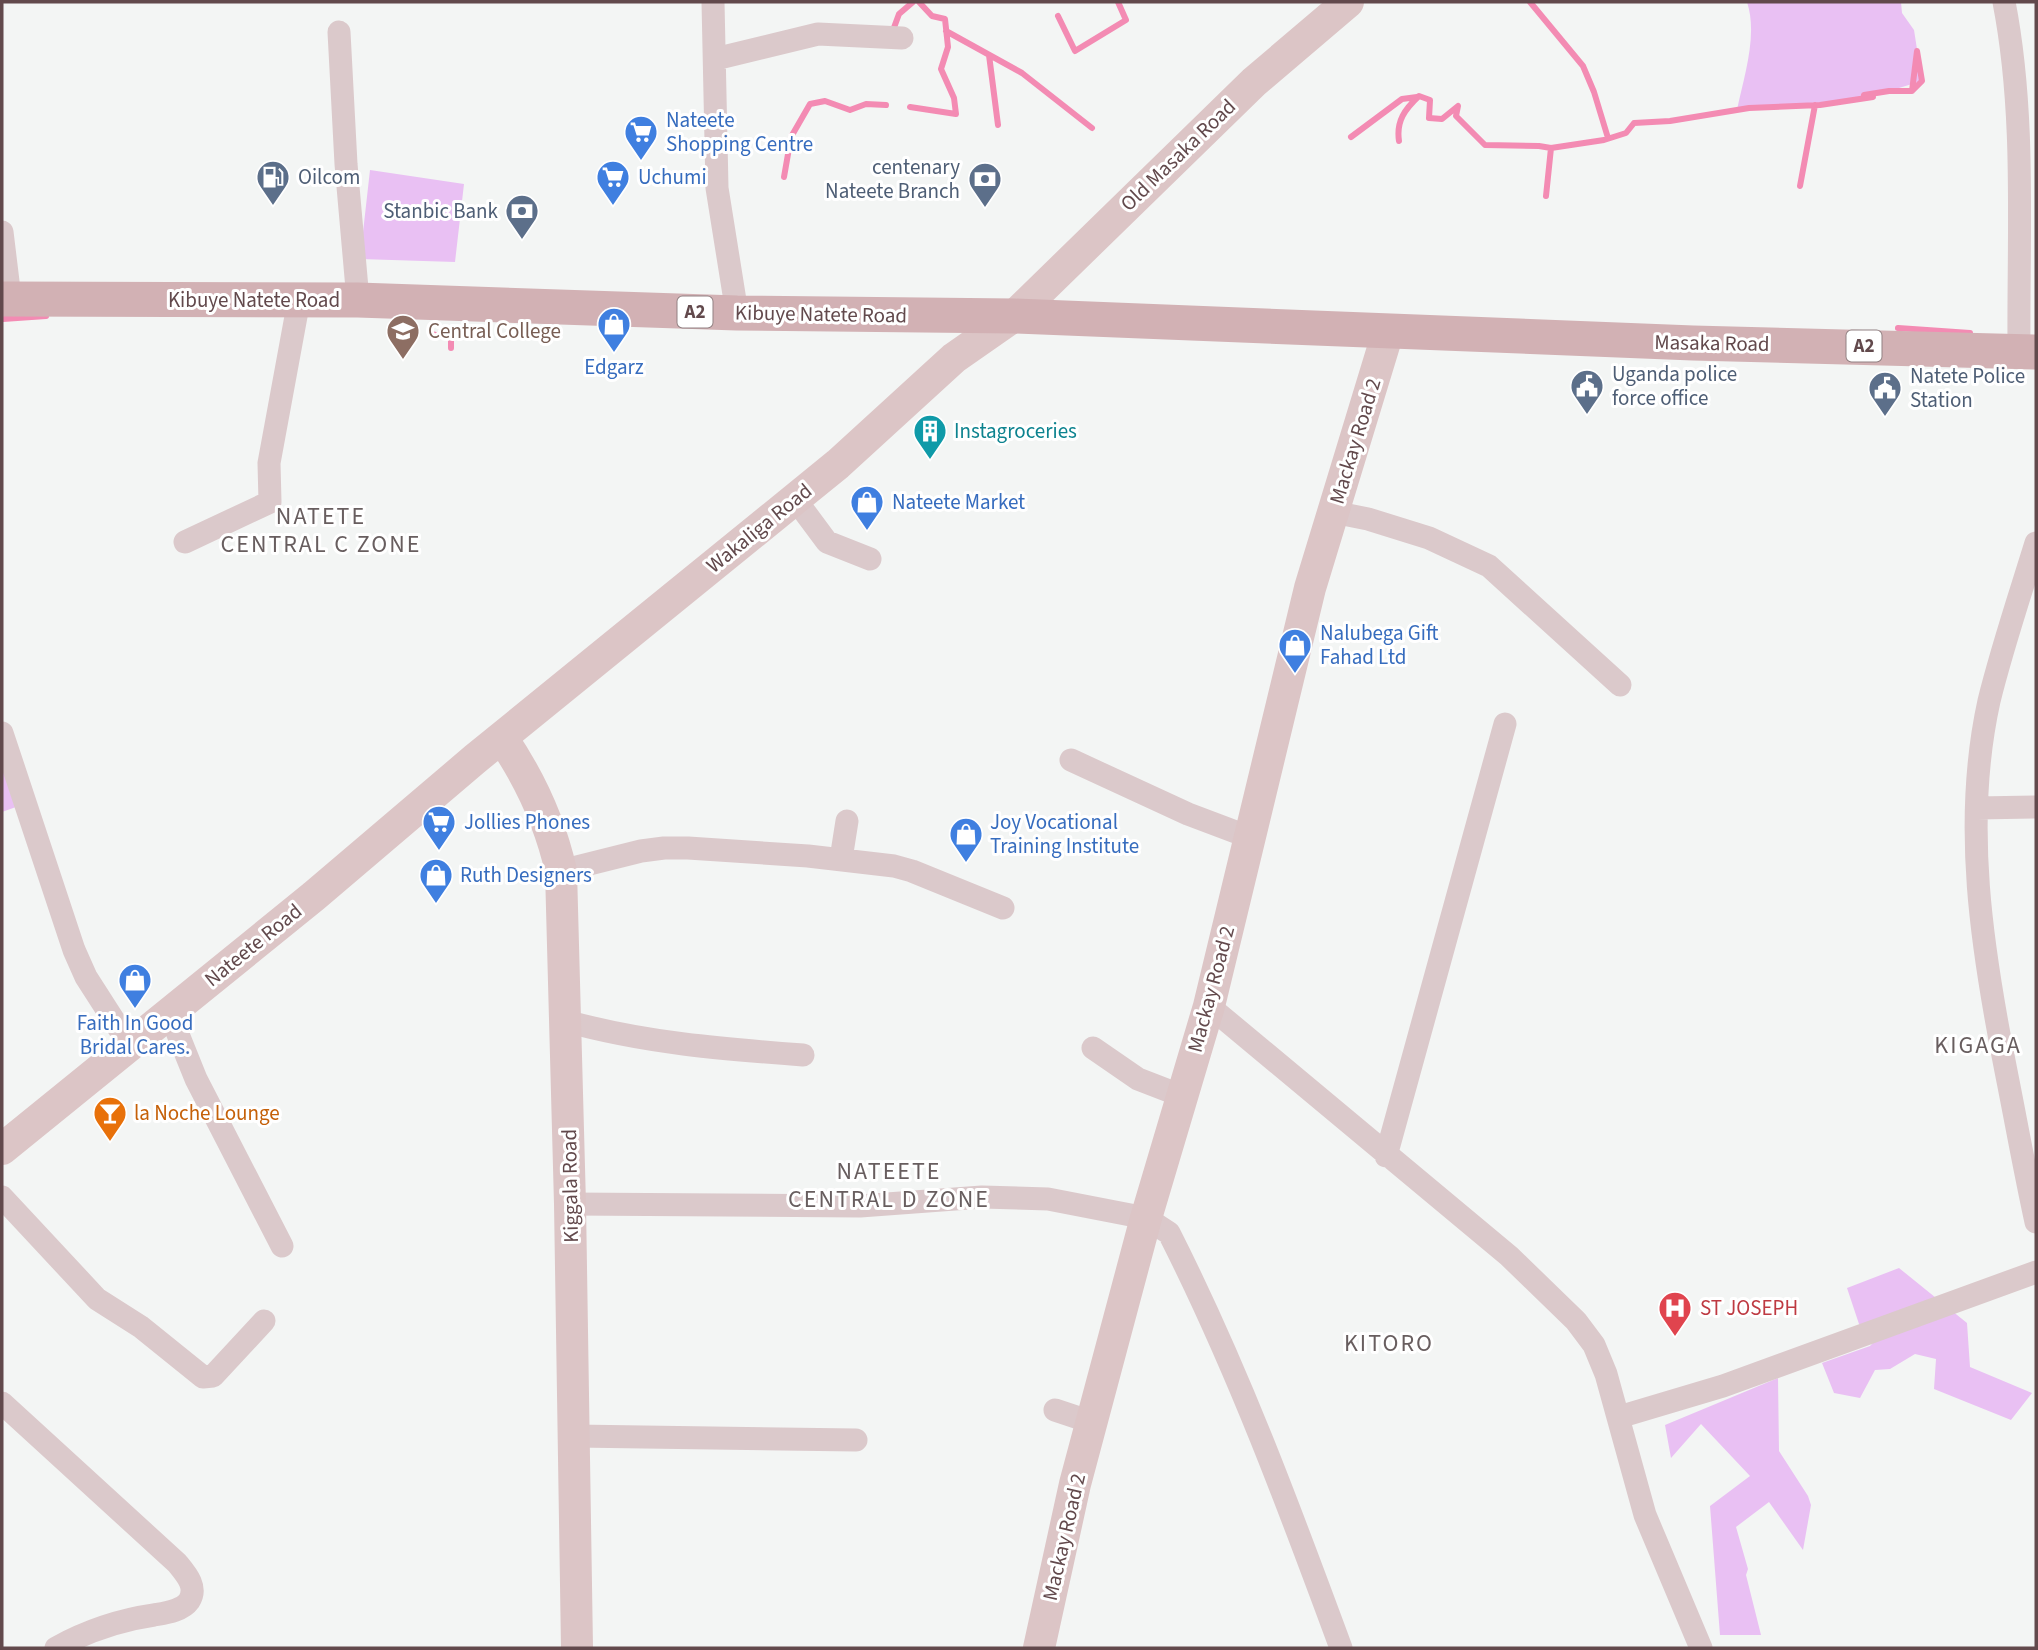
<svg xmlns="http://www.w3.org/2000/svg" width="2038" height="1650" font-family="'Source Sans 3',sans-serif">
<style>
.green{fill:#e9c0f3}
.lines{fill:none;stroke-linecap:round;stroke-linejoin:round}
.stream{stroke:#f38bb3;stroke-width:6}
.street{stroke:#dbc9cb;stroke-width:23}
.secondary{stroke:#dcc5c6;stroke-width:32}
.primary{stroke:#d2b1b4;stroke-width:35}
.labels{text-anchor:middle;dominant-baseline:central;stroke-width:6;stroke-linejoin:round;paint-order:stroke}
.shield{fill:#fff;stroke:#918082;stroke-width:2}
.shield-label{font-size:19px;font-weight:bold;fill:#62494c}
.shop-label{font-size:21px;fill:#366cbe;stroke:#fff;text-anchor:start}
.street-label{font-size:21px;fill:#62494c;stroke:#fff}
.service-label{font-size:21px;fill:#4e5e75;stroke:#fff;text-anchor:start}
.education-label{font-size:21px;fill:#785e54;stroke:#fff;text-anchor:start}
.culture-label{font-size:21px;fill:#0d838f;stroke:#fff;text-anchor:start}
.food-label{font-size:21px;fill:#c56008;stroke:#fff;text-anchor:start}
.health-label{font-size:21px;fill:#be3a42;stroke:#fff;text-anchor:start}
.quarter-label{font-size:24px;letter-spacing:2px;fill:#685e5f;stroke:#fff}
</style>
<rect width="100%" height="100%" fill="#f3f5f4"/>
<path class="green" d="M1747,2H1901L1902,13L1914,30L1922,81L1889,91L1866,95L1873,97L1820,105L1737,110C1744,76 1758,35 1747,2Z
M370,170L464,184L455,262L360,259Z
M2,765L16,807L2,812Z
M1899,1268L1967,1323L1970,1367L2032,1393L2011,1420L1934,1389L1936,1359L1915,1354L1890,1369L1875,1370L1860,1398L1834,1393L1822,1363L1870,1346L1891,1324H1859L1847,1288Z
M1778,1378L1779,1451L1808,1496L1811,1505L1803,1550L1769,1502L1736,1527L1748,1569L1746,1575L1761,1635H1720L1710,1506L1750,1476L1701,1424L1671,1458L1665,1425Z"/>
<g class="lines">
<path class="stream" d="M1530,2L1583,66L1594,92L1608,138
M1058,16L1075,51L1126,20L1118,2
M946,31L1022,73L1092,128
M892,33L899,14L913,2
M989,55L998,125
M910,107L956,114L954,98L941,69L948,47L945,19L932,16L919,2
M1351,137L1402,99L1417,97
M1399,141C1396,121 1405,109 1419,96L1430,100L1429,118L1442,119L1458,106L1456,116L1485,145L1539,146L1551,148
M784,177L791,137L810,104L825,101L850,110L866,104L886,105
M1800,186L1815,105
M1546,196L1551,148L1604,140L1626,133L1634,123L1670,121L1749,108L1820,105L1873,97L1864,95L1889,91H1912L1922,81L1917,51L1912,91
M3,319L46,316
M1898,328L1970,333
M431,334L451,338V348"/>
<path class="street" d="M713,2L717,188L737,313
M2004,2C2026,115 2018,234 2019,350
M339,32L346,164L358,300
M715,59L818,34L902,38
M2,232L10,298
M795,499L827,542L870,559
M1333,512L1368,519L1429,538L1489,566L1620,685
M185,542L270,502L269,463L299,300
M2036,543C2020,595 2002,648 1989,701C1962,823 1982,950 2006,1071C2016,1121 2025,1172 2036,1222
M2,733L74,950L86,977L129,1044
M1071,760L1188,814L1249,837
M1977,808L2036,807
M841,859L847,821
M561,871L641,851L664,848H688L808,856L894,866L912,871L1003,908
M1209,1006L1509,1256L1576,1321L1594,1345L1606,1374L1645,1515L1701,1648
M169,1012L196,1079L282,1246
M566,1021C644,1043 723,1049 803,1055
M1093,1048L1138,1079L1182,1096
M1386,1156L1505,724
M2,1197L97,1299L141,1327L203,1377L213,1376L264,1321
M570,1204L860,1206L982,1197L1048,1199L1146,1218L1169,1233C1237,1367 1289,1507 1341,1648
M2,1403L177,1563C186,1574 198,1587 189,1601C182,1611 165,1613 154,1615C119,1620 87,1631 56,1648
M1055,1410L1091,1422
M1619,1417L1723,1386L2036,1272
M575,1436L856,1440"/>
<path class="secondary" d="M502,738C530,779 550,822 561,871L570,1204L577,1648
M2,1149L314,896L475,759L838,464L954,358L1014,316L1254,82L1348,2
M1039,1648L1075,1484L1146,1218L1209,1006L1310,588L1388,332"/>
<path class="primary" d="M2,299L358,300L737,313L1014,316L1693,343L2036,352"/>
</g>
<defs>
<symbol id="supermarket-pin" viewBox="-11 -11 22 30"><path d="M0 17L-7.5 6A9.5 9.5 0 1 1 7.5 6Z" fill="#3f7fe0" stroke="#fff"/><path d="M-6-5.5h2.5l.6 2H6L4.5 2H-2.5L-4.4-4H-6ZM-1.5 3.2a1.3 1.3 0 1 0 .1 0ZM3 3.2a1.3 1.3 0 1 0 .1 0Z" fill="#fff"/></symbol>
<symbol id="fuel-pin" viewBox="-11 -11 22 30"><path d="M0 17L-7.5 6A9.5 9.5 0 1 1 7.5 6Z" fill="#5c6f8a" stroke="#fff"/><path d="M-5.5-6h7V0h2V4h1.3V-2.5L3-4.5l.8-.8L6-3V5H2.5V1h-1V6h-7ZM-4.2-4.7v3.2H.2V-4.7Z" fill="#fff"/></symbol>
<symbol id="bank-pin" viewBox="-11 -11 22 30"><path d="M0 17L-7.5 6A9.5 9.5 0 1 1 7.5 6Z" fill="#5c6f8a" stroke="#fff"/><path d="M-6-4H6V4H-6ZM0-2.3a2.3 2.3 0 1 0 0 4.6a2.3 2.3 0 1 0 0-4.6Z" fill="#fff"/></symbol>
<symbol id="shop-pin" viewBox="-11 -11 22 30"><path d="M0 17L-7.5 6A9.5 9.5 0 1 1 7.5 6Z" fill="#3f7fe0" stroke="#fff"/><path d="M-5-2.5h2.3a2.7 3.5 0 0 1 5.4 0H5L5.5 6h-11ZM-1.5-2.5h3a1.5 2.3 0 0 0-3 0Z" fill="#fff"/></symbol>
<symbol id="school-pin" viewBox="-11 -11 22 30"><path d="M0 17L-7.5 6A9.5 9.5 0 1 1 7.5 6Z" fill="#8d6e63" stroke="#fff"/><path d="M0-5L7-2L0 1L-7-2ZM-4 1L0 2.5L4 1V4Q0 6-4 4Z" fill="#fff"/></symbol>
<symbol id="civic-pin" viewBox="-11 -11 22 30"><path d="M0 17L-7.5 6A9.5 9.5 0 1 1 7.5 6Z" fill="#5c6f8a" stroke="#fff"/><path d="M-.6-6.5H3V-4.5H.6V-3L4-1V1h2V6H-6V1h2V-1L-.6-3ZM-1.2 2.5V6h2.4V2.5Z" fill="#fff"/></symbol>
<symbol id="building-pin" viewBox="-11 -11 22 30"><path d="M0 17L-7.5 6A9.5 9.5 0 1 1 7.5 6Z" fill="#0f9aa8" stroke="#fff"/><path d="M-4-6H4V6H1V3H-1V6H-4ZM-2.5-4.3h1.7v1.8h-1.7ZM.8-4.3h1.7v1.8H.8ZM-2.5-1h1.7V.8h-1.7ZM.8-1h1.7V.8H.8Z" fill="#fff"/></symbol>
<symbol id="bar-pin" viewBox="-11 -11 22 30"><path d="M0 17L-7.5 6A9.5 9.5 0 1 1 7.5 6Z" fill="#e8710a" stroke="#fff"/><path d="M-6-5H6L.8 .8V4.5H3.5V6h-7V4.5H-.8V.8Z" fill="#fff"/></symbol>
<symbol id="hospital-pin" viewBox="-11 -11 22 30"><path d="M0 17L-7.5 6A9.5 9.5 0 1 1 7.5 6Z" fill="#e0444e" stroke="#fff"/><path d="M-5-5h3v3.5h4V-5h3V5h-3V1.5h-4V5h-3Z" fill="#fff"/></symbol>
</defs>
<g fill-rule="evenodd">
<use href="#supermarket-pin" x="622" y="113" width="38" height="52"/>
<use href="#fuel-pin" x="254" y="158" width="38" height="52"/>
<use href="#supermarket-pin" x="594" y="158" width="38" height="52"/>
<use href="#bank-pin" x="966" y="160" width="38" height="52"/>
<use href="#bank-pin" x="503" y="192" width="38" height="52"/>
<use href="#shop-pin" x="595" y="305" width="38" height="52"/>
<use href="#school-pin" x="384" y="312" width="38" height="52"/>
<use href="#civic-pin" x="1568" y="367" width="38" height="52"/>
<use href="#civic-pin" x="1866" y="369" width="38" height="52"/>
<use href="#building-pin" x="911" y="412" width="38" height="52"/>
<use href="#shop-pin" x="848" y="483" width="38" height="52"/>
<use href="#shop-pin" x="1276" y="626" width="38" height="52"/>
<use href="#supermarket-pin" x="420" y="803" width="38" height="52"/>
<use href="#shop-pin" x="947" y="815" width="38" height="52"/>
<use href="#shop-pin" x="417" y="856" width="38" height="52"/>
<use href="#shop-pin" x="116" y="961" width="38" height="52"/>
<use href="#bar-pin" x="91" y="1094" width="38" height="52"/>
<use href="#hospital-pin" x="1656" y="1289" width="38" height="52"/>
</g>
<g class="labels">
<g class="shield">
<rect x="677.5" y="296.5" width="35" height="31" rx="5"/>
<rect x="1846.5" y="330.5" width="35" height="31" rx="5"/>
</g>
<g class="shield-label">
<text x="695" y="312">A2</text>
<text x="1864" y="346">A2</text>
</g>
<g class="shop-label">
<text x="666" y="120">Nateete<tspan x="666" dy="24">Shopping Centre</tspan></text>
<text x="638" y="177">Uchumi</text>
<text x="614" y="367" text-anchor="middle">Edgarz</text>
<text x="892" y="502">Nateete Market</text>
<text x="1320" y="633">Nalubega Gift<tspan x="1320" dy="24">Fahad Ltd</tspan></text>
<text x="464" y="822">Jollies Phones</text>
<text x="990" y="822">Joy Vocational<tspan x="990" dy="24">Training Institute</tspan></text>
<text x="460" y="875">Ruth Designers</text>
<text x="135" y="1023" text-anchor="middle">Faith In Good<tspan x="135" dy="24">Bridal Cares.</tspan></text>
</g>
<g class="street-label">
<text transform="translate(1178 155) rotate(-44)">Old Masaka Road</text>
<text x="254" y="300">Kibuye Natete Road</text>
<text transform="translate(821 314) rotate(1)">Kibuye Natete Road</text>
<text transform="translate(1712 343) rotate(1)">Masaka Road</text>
<text transform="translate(1355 441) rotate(-73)">Mackay Road 2</text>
<text transform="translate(759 528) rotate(-39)">Wakaliga Road</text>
<text transform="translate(253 945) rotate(-39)">Nateete Road</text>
<text transform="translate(1211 989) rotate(-75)">Mackay Road 2</text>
<text transform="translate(570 1186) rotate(-91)">Kiggala Road</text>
<text transform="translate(1064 1537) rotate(-77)">Mackay Road 2</text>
</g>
<g class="service-label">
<text x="960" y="167" text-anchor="end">centenary<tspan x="960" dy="24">Nateete Branch</tspan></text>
<text x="298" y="177">Oilcom</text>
<text x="498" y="211" text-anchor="end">Stanbic Bank</text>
<text x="1612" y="374">Uganda police<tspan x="1612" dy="24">force office</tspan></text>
<text x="1910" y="376">Natete Police<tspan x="1910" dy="24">Station</tspan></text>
</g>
<g class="education-label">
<text x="428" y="331">Central College</text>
</g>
<g class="culture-label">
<text x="954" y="431">Instagroceries</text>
</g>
<g class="food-label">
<text x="134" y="1113">la Noche Lounge</text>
</g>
<g class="health-label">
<text x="1700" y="1308">ST JOSEPH</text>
</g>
<g class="quarter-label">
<text x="321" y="516">NATETE<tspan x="321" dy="28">CENTRAL C ZONE</tspan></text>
<text x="1978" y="1045">KIGAGA</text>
<text x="889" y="1171">NATEETE<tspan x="889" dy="28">CENTRAL D ZONE</tspan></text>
<text x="1389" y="1343">KITORO</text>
</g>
</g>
<rect width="2038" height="1650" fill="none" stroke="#62494c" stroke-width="7"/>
</svg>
